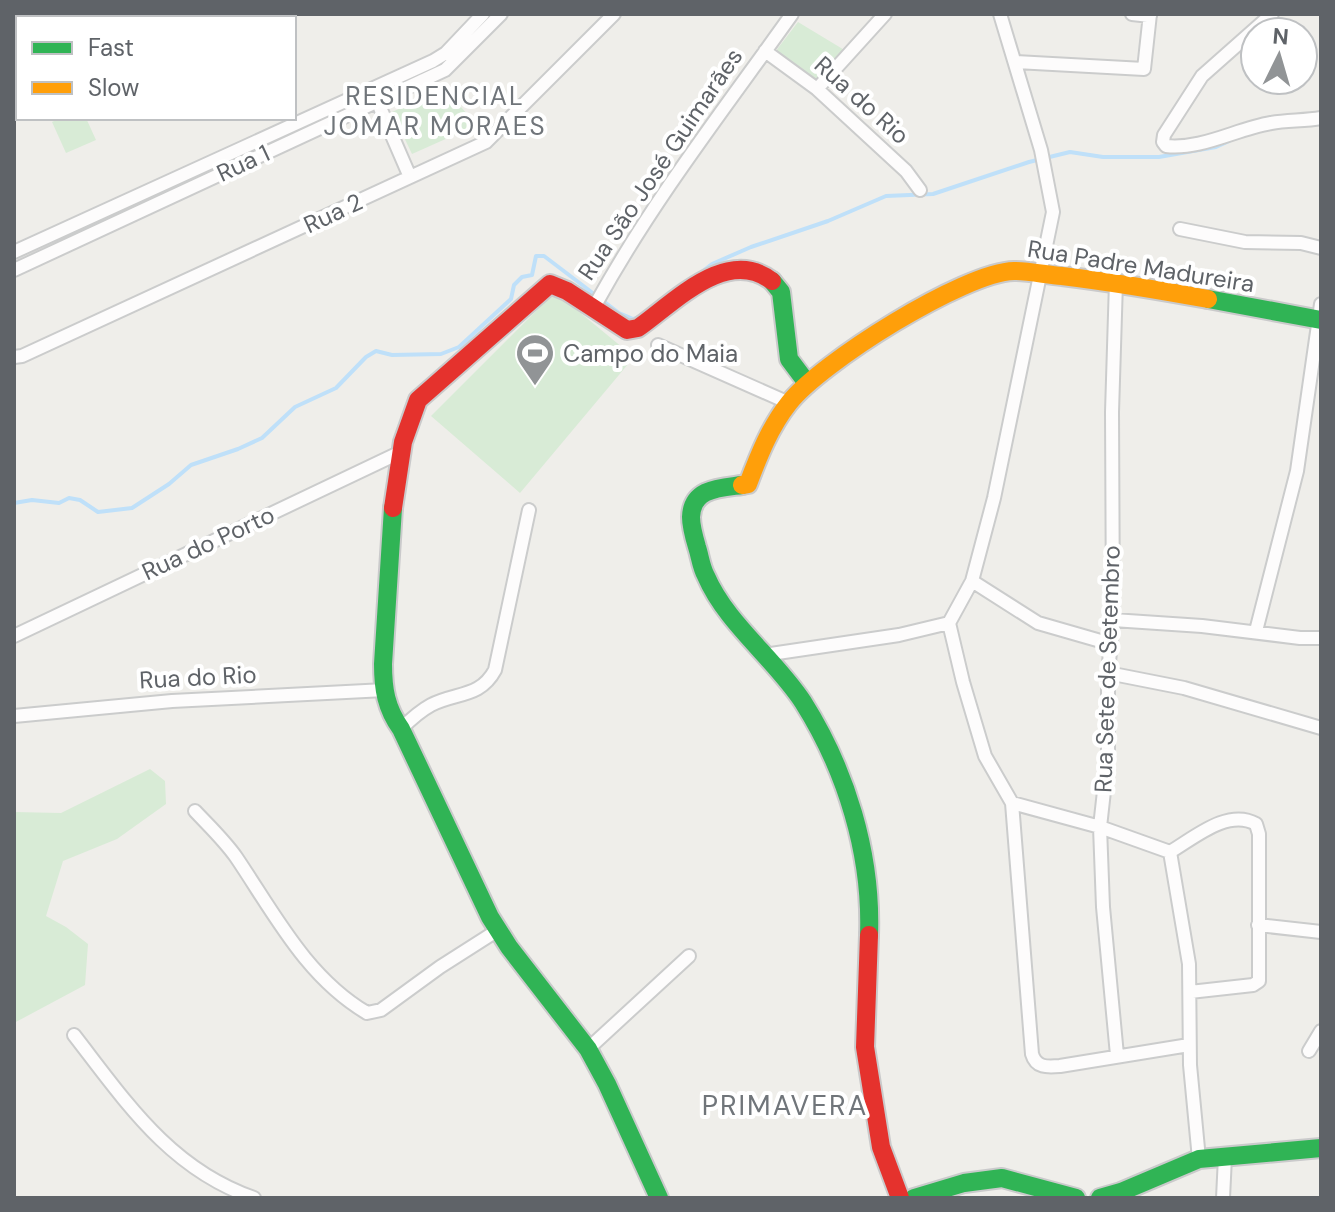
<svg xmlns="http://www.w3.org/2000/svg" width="1335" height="1212" font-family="'DM Sans',sans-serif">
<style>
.green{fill:#d8ebd6}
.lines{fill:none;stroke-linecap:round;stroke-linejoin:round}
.stream{stroke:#bfe0f9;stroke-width:4}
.street-casing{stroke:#cbcccc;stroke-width:16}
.fast-casing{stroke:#cacacb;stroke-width:22}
.slow-casing{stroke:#cacacb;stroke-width:22}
.jam-casing{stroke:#cacacb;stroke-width:22}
.street{stroke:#fdfcfc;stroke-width:12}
.fast{stroke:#30b455;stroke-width:18}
.slow{stroke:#ff9f0a;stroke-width:18}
.jam{stroke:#e5322d;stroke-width:18}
.labels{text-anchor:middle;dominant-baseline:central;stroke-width:8;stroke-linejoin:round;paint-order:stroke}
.street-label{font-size:24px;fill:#5f6368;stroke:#fff}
.poi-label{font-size:24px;fill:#5f6368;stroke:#fff;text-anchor:start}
.neighbourhood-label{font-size:26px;letter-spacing:2px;fill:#70757a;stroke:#fff}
.quarter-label{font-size:28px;letter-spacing:2px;fill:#70757a;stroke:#fff}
</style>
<rect width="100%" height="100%" fill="#efeeea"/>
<path class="green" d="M798,22L846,51L817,84L775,52Z
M444,88L477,125L412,154L392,112Z
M60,118H86L96,140L66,153L52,122Z
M555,292L634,357L520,493L431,416Z
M150,769L165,781L166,804L117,839L63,861L46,916L66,927L88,944L85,985L14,1023V812L61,813Z"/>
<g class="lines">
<path class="stream" d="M690,281L712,264L751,247L828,221L886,196L933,194L1029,162L1070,152L1103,157H1159L1216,147L1229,141
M14,503L32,500L59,503L69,498L80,500L98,512L132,508L169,484L191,465L238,449L262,438L295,407L336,388L366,357L376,351L392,355L441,354L459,347L511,299L514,285L522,277L532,275L536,256H544L619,313L633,319L641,316"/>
<defs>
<path id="street" d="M1000,14L1041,150L1053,212L994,498L972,581L949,623L963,682L985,756L1012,803L1032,1054C1036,1068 1047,1067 1060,1066L1189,1045
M1132,14L1150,16
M1272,14L1202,76L1164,135L1163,142L1166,146C1201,150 1236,129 1271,123C1287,120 1304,121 1321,118
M765,51L817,89L906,171L920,190
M1015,62L1144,69L1150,14
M817,89L885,14
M375,96L410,177
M1180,229L1245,242L1301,243L1321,248
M14,252L433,61L446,53L483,14
M14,270L445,70L501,14
M1116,282L1112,412L1113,620L1108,673V755L1100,827L1103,907L1117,1055
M592,305L598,300C654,199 725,108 792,14
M658,345L789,403
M14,357L22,356L486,142L614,14
M972,581L1038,623L1111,644
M1113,620L1202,626L1300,638H1321
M1256,631L1297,471L1321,304
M14,636L403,451
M764,655L899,635L949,623
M1108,673L1184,688L1321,728
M14,716L172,701L385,690
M401,729C410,720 420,711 431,705C456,692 480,698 495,670L529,510
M1012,803L1100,827L1170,852C1194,838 1228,808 1256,824L1259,834V981L1253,985L1190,992
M195,811C209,826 224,840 236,857C274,913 306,977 367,1013L381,1010L440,967L498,930
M1170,852L1189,964L1190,1065L1199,1159
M1258,925L1321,932
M74,1035C126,1102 170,1169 254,1198
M588,1049L689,956
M1309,1051L1321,1031
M1223,1198L1225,1157"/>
<path id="fast" d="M772,281L781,292L789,359L807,383
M1208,299L1321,320
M742,485C720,488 692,488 691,517C691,527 694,537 697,547C700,556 701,567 706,576C726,623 775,659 803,702C846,770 872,854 869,935
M393,508L383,664C383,689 386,708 401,729L490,917L509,947L588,1049L607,1084L659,1198
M914,1198L964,1183L1002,1178L1076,1198
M1100,1198L1121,1192L1199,1159L1321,1148"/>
<path id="slow" d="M742,485L748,484C759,455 770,427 789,403C820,363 964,272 1014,271C1030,271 1047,275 1062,276C1111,282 1159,290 1208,299"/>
<path id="jam" d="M393,508L403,442L418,400L550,284L567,291L627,330L638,328C675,302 727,246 772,281
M869,935L865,1047L881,1147L900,1198"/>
</defs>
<use href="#street" class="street-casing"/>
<use href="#fast" class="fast-casing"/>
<use href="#slow" class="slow-casing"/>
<use href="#jam" class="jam-casing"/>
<use href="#street" class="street"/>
<use href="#fast" class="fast"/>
<use href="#slow" class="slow"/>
<use href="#jam" class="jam"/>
</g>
<defs>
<symbol id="stadium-pin" viewBox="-11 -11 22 30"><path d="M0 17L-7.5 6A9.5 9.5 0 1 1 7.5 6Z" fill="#919496" stroke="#fff"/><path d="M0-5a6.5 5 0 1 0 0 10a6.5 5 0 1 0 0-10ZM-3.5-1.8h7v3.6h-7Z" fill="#fff"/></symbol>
</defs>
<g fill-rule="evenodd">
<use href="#stadium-pin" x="513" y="331" width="44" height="60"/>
</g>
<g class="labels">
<g class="street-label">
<text transform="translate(862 100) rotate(42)">Rua do Rio</text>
<text transform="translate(243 163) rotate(-25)">Rua 1</text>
<text transform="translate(660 164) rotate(-56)">Rua São José Guimarães</text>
<text transform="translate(333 213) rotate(-25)">Rua 2</text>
<text transform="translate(1141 266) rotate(9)">Rua Padre Madureira</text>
<text transform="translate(208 543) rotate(-25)">Rua do Porto</text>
<text transform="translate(1107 669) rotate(-88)">Rua Sete de Setembro</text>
<text transform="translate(198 677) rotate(-3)">Rua do Rio</text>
</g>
<g class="poi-label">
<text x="563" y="353">Campo do Maia</text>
</g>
<g class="neighbourhood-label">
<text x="435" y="96">RESIDENCIAL<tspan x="435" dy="30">JOMAR MORAES</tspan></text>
</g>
<g class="quarter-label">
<text x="785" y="1105">PRIMAVERA</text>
</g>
</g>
<rect width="1335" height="1212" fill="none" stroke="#5f6368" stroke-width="32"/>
<rect x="16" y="16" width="280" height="104" fill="#ffffff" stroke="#bfc1c3" stroke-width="2"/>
<rect x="32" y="42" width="40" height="12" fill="#30b455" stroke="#bfc1c3" stroke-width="2"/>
<text x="88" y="56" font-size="24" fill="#5f6368">Fast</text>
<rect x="32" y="82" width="40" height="12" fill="#ff9f0a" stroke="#bfc1c3" stroke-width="2"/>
<text x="88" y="96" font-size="24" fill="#5f6368">Slow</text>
<g transform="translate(1279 56) rotate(5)"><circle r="38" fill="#ffffff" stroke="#bfc1c3" stroke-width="2"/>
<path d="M0-6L14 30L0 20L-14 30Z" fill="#919496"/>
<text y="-12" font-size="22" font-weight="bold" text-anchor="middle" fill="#5f6368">N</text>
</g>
</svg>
